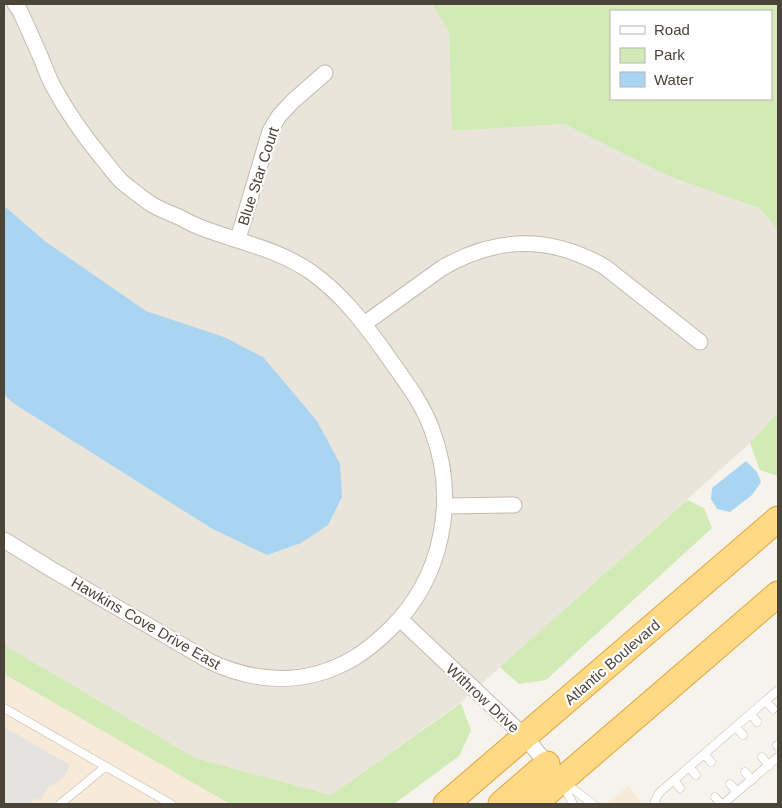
<svg xmlns="http://www.w3.org/2000/svg" width="782" height="808" font-family="Helvetica,sans-serif">
<style>
.residential{fill:#eae5da}
.commercial{fill:#f7ead8}
.green{fill:#d2eab5;fill-rule:evenodd}
.parking{fill:#e5e3e0}
.water{fill:#a9d4f2}
.lines{fill:none;stroke-linecap:round;stroke-linejoin:round}
.service-casing{stroke:#c2bbae;stroke-width:9}
.minor-casing{stroke:#c2bbae;stroke-width:17}
.trunk-casing{stroke:#e0a43c;stroke-width:27}
.service{stroke:#fff;stroke-width:8}
.minor{stroke:#fff;stroke-width:15}
.trunk{stroke:#ffd985;stroke-width:25}
.labels{text-anchor:middle;dominant-baseline:central;stroke-width:4.5;stroke-linejoin:round;paint-order:stroke}
.street-label{font-size:15px;fill:#4b4439;stroke:#fff}
</style>
<rect width="100%" height="100%" fill="#f6f3ec"/>
<path class="residential" d="M4,4H432L449,32L453,131L564,124L668,176L759,208L778,230V412L750,443L461,702L331,795L195,758L73,685L4,645Z"/>
<path class="commercial" d="M4,674L230,804H4Z
M628,786L643,804H606Z"/>
<path class="green" d="M432,4H778V230L759,208L668,176L564,124L452,131L449,32ZM611,11H771V99H611Z
M778,412V476L760,470L750,443Z
M687,500L704,508L712,528L546,680L519,684L500,667Z
M4,645L73,685L195,758L331,795L461,703L471,731L459,756L394,804H230L4,674Z"/>
<path class="parking" d="M4,727L70,765L64,777L48,788L40,801L34,798L31,804H4Z"/>
<path class="water" d="M4,206L46,242L146,311L224,337L263,357L317,421L340,464L342,497L328,525L301,543L267,555L211,528L13,403L4,394Z
M746,461L757,472L761,482L752,495L730,512L717,509L711,499L712,488Z"/>
<g class="lines">
<defs>
<path id="service" d="M766,701L773,709
M4,708L171,804
M751,714L757,722
M736,727L743,735
M777,745L778,747
M704,754L711,762
M762,757L769,766
M689,767L696,775
M745,772L752,780
M674,780L680,788
M565,783L593,804
M730,784L737,792
M563,785L573,804
M715,797L721,804
M60,804L105,767
M655,804V801L659,793L778,690
M723,804L778,757"/>
<path id="minor" d="M238,239L270,131L279,116L293,101L325,73
M364,324L442,268C497,236 550,235 605,267L700,342
M445,506L514,505
M4,540L51,569L211,662C259,684 308,685 354,658C367,650 379,640 390,629C443,578 458,498 432,430C422,401 401,376 384,351C362,321 342,294 311,272C278,249 239,242 202,228C194,225 186,221 179,217C169,213 159,209 151,204C141,197 131,189 122,182C115,175 109,166 102,158C84,136 67,112 53,86C48,77 45,67 41,58C34,42 27,26 20,11L15,4
M400,619L525,737L552,770"/>
<path id="trunk" d="M446,804L778,519
M501,804L547,764
M534,804L778,594"/>
</defs>
<use href="#service" class="service-casing"/>
<use href="#minor" class="minor-casing"/>
<use href="#trunk" class="trunk-casing"/>
<use href="#service" class="service"/>
<use href="#minor" class="minor"/>
<use href="#trunk" class="trunk"/>
</g>
<g class="labels">
<g class="street-label">
<text transform="translate(258 176) rotate(-72)">Blue Star Court</text>
<text transform="translate(146 623) rotate(30)">Hawkins Cove Drive East</text>
<text transform="translate(612 662) rotate(-41)">Atlantic Boulevard</text>
<text transform="translate(483 698) rotate(43)">Withrow Drive</text>
</g>
</g>
<rect width="782" height="808" fill="none" stroke="#4b4439" stroke-width="10"/>
<rect x="610" y="10" width="162" height="90" fill="#ffffff" stroke="#b7b4b0"/>
<rect x="620" y="26" width="25" height="8" fill="#ffffff" stroke="#b7b4b0"/>
<text x="654" y="35" font-size="15" fill="#4b4439">Road</text>
<rect x="620" y="48" width="25" height="15" fill="#d2eab5" stroke="#b7b4b0"/>
<text x="654" y="60" font-size="15" fill="#4b4439">Park</text>
<rect x="620" y="72" width="25" height="15" fill="#a9d4f2" stroke="#b7b4b0"/>
<text x="654" y="85" font-size="15" fill="#4b4439">Water</text>
</svg>
